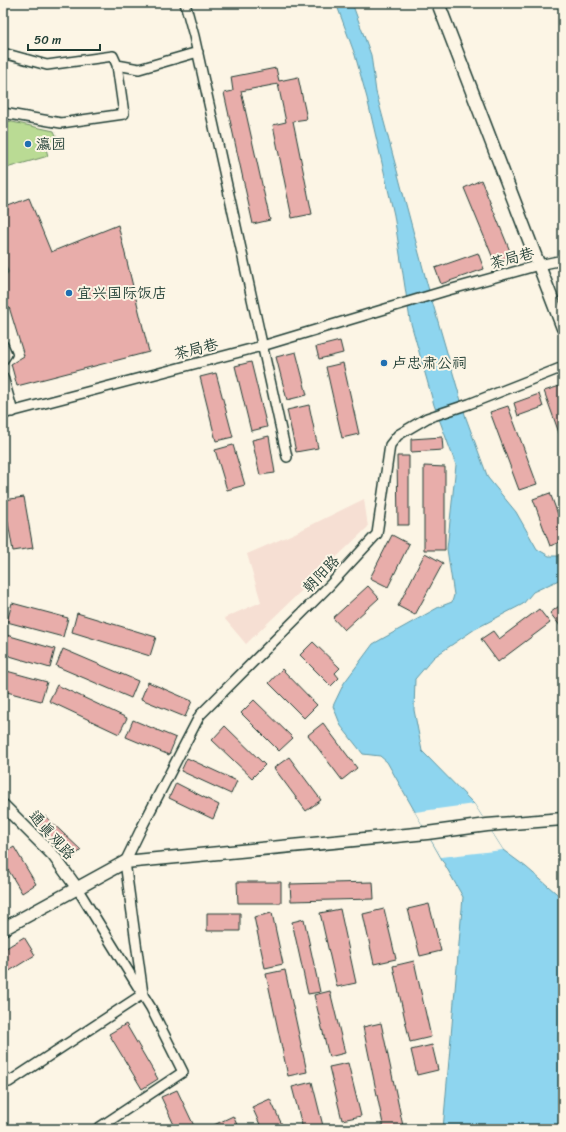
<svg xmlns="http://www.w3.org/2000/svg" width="566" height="1132" font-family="Sriracha,'LXGW WenKai TC',sans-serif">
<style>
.built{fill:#f6dfd3}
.green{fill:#badb94;stroke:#6c8c64}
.water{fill:#8ed5ef;stroke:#6298a4}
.pier{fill:#fcf5e5}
.building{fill:#e8adaa;stroke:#1f3d34}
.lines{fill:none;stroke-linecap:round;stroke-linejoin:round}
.minor-casing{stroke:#1f3d34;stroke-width:12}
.tertiary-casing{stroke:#1f3d34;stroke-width:14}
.secondary-casing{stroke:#1f3d34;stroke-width:15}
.minor{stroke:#fcf5e5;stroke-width:9}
.tertiary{stroke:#fcf5e5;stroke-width:11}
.secondary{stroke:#fcf5e5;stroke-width:12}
.poi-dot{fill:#1f6fb2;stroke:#fcf5e5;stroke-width:1.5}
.labels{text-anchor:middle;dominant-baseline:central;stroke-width:4;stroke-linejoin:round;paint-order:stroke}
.poi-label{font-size:15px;fill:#1f3d34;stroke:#fcf5e5;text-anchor:start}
.street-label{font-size:15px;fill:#1f3d34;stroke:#fcf5e5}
</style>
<rect width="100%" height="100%" fill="#fcf5e5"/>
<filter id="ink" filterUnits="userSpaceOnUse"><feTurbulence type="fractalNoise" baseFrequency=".025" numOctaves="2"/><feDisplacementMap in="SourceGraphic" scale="8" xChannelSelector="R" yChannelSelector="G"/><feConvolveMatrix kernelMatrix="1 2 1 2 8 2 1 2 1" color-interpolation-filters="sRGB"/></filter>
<g filter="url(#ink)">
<path class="built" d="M364,499L368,527L246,644L224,618L261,602L247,554L293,534Z"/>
<path class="green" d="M3,120L54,131L60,144L45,145L48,156L3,169Z"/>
<path class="water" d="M336,3H352L371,55L376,92L428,287L466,418L488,478L516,512L537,549L549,556H563V578L533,592L523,604L475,629L434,657L415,679L414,710L422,751L474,804L503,850L526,867L563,899V1129H443L463,897L387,762L380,756L363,754L341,726L333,706L344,683L373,644L439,607L452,602L454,595L447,549L456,465L434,405L410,320L394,215L367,98L355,55Z"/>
<path class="pier" d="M474,804L503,850L441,857L415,812Z"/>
<path class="building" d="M276,68L279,81L298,77L307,119L293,121L312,214L292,218L273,125L286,122L278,84L241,91L270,220L253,224L224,93L233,91L231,77Z
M481,180L512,256L495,263L464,188Z
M29,198L51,252L118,225L149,352L17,386L11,364L24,356L9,307L3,311V279L8,272L3,260V208Z
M478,253L484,269L441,284L435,268Z
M340,341L343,353L319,359L316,347Z
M296,352L307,395L287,400L276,357Z
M251,362L267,427L251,431L235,366Z
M343,363L359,434L342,438L326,367Z
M216,373L233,437L216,441L200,377Z
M563,385V444L544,391Z
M539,394L543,407L518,416L514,403Z
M309,405L318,448L296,452L287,410Z
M508,406L537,484L519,490L490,412Z
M269,436L275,473L260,475L252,440Z
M442,437L443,450L411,452V439Z
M233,445L245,485L227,490L215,450Z
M397,456H409V525H398Z
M424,466L445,467V550H424Z
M550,493L563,528V541L550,546L533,499Z
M24,497L33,548L13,551L4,500Z
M392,535L409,544L388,587L370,578Z
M425,553L443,563L415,615L398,606Z
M368,586L379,598L344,630L333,618Z
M12,603L68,618L63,637L7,622Z
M563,603V625L561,627L550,613Z
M539,609L550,623L498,662L481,639L493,631L499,639Z
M77,613L156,637L150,656L72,632Z
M3,634L55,649L50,668L3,654Z
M313,642L340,668L335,673L339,678L331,686L300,655Z
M63,649L138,681L131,698L56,666Z
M282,669L317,705L304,718L269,683Z
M3,670L47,682L41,701L3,691Z
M148,682L192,701L185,717L141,699Z
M57,685L127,718L119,734L49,701Z
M254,700L293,738L279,751L241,713Z
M133,720L176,738L169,755L126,737Z
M323,723L357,768L342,780L308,735Z
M225,726L265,765L252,778L212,740Z
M289,757L321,800L306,811L274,768Z
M187,758L237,781L231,794L181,771Z
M176,783L219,805L213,819L169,798Z
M45,816L81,850L71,860L35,826Z
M14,847L36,884L22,893L3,861V854Z
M237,882H281V903H238Z
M373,882L374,899L291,901L290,884Z
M429,904L441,951L420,956L408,909Z
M340,909L356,983L337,987L320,913Z
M384,909L396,959L374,964L363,914Z
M207,913H240V931H207Z
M272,913L283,964L265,968L254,917Z
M304,919L320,992L308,994L292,922Z
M24,937L35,955L3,975V950Z
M414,961L431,1037L410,1042L393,966Z
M285,970L307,1072L288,1076L266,974Z
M330,991L345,1053L329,1057L314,995Z
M381,1023L403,1126L389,1129H384L363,1027Z
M126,1024L158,1079L142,1089L109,1034Z
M432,1045L438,1070L417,1075L411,1050Z
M348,1063L361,1116L342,1120L329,1067Z
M312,1082L323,1126L312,1129H303L292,1087Z
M177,1090L195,1128L192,1129H176L161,1097Z
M270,1099L284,1129H262L252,1107Z
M233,1116L239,1129H216L214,1125Z"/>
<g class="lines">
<defs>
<path id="minor" d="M185,3L194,36L287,457
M3,53L47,65L113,56L117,65
M3,113L61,123L124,114L117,65L139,69L198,52
M3,345L7,354L3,360
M3,377L13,412
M3,414L262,346L445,291L539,265L563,260
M77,888L151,1008L183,1072L97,1129
M6,1078L9,1082L143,994L125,862L142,827L200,715L329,586L377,534L390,445L398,435L427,418L469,404L563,367"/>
<path id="tertiary" d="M3,805L53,855L77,888"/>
<path id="secondary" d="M438,3L563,328
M3,929L125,862L427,833L487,825L563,819"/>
</defs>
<use href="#minor" class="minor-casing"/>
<use href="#tertiary" class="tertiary-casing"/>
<use href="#secondary" class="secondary-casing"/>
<use href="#minor" class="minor"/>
<use href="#tertiary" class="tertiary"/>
<use href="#secondary" class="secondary"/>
</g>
</g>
<g class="poi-dot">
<circle cx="28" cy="144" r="4"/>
<circle cx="69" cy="293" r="4"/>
<circle cx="384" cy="363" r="4"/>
</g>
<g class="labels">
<g class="poi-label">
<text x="36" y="144">瀛园</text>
<text x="77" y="293">宜兴国际饭店</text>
<text x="392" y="363">卢忠肃公祠</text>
</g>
<g class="street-label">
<text transform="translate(512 258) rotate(-15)">茶局巷</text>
<text transform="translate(196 349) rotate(-14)">茶局巷</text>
<text transform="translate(321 574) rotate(-46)">朝阳路</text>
<text transform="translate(52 835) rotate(48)">通真观路</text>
</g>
</g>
<rect width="566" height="1132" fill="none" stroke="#fcf5e5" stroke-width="16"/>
<rect x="8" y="8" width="550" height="1116" fill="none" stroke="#1f3d34" stroke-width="1.5" filter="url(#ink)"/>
<path d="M28 44v6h72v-6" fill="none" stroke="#1f3d34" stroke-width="2"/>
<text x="34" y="44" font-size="12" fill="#1f3d34" stroke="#fcf5e5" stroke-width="3" paint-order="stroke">50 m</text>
</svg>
